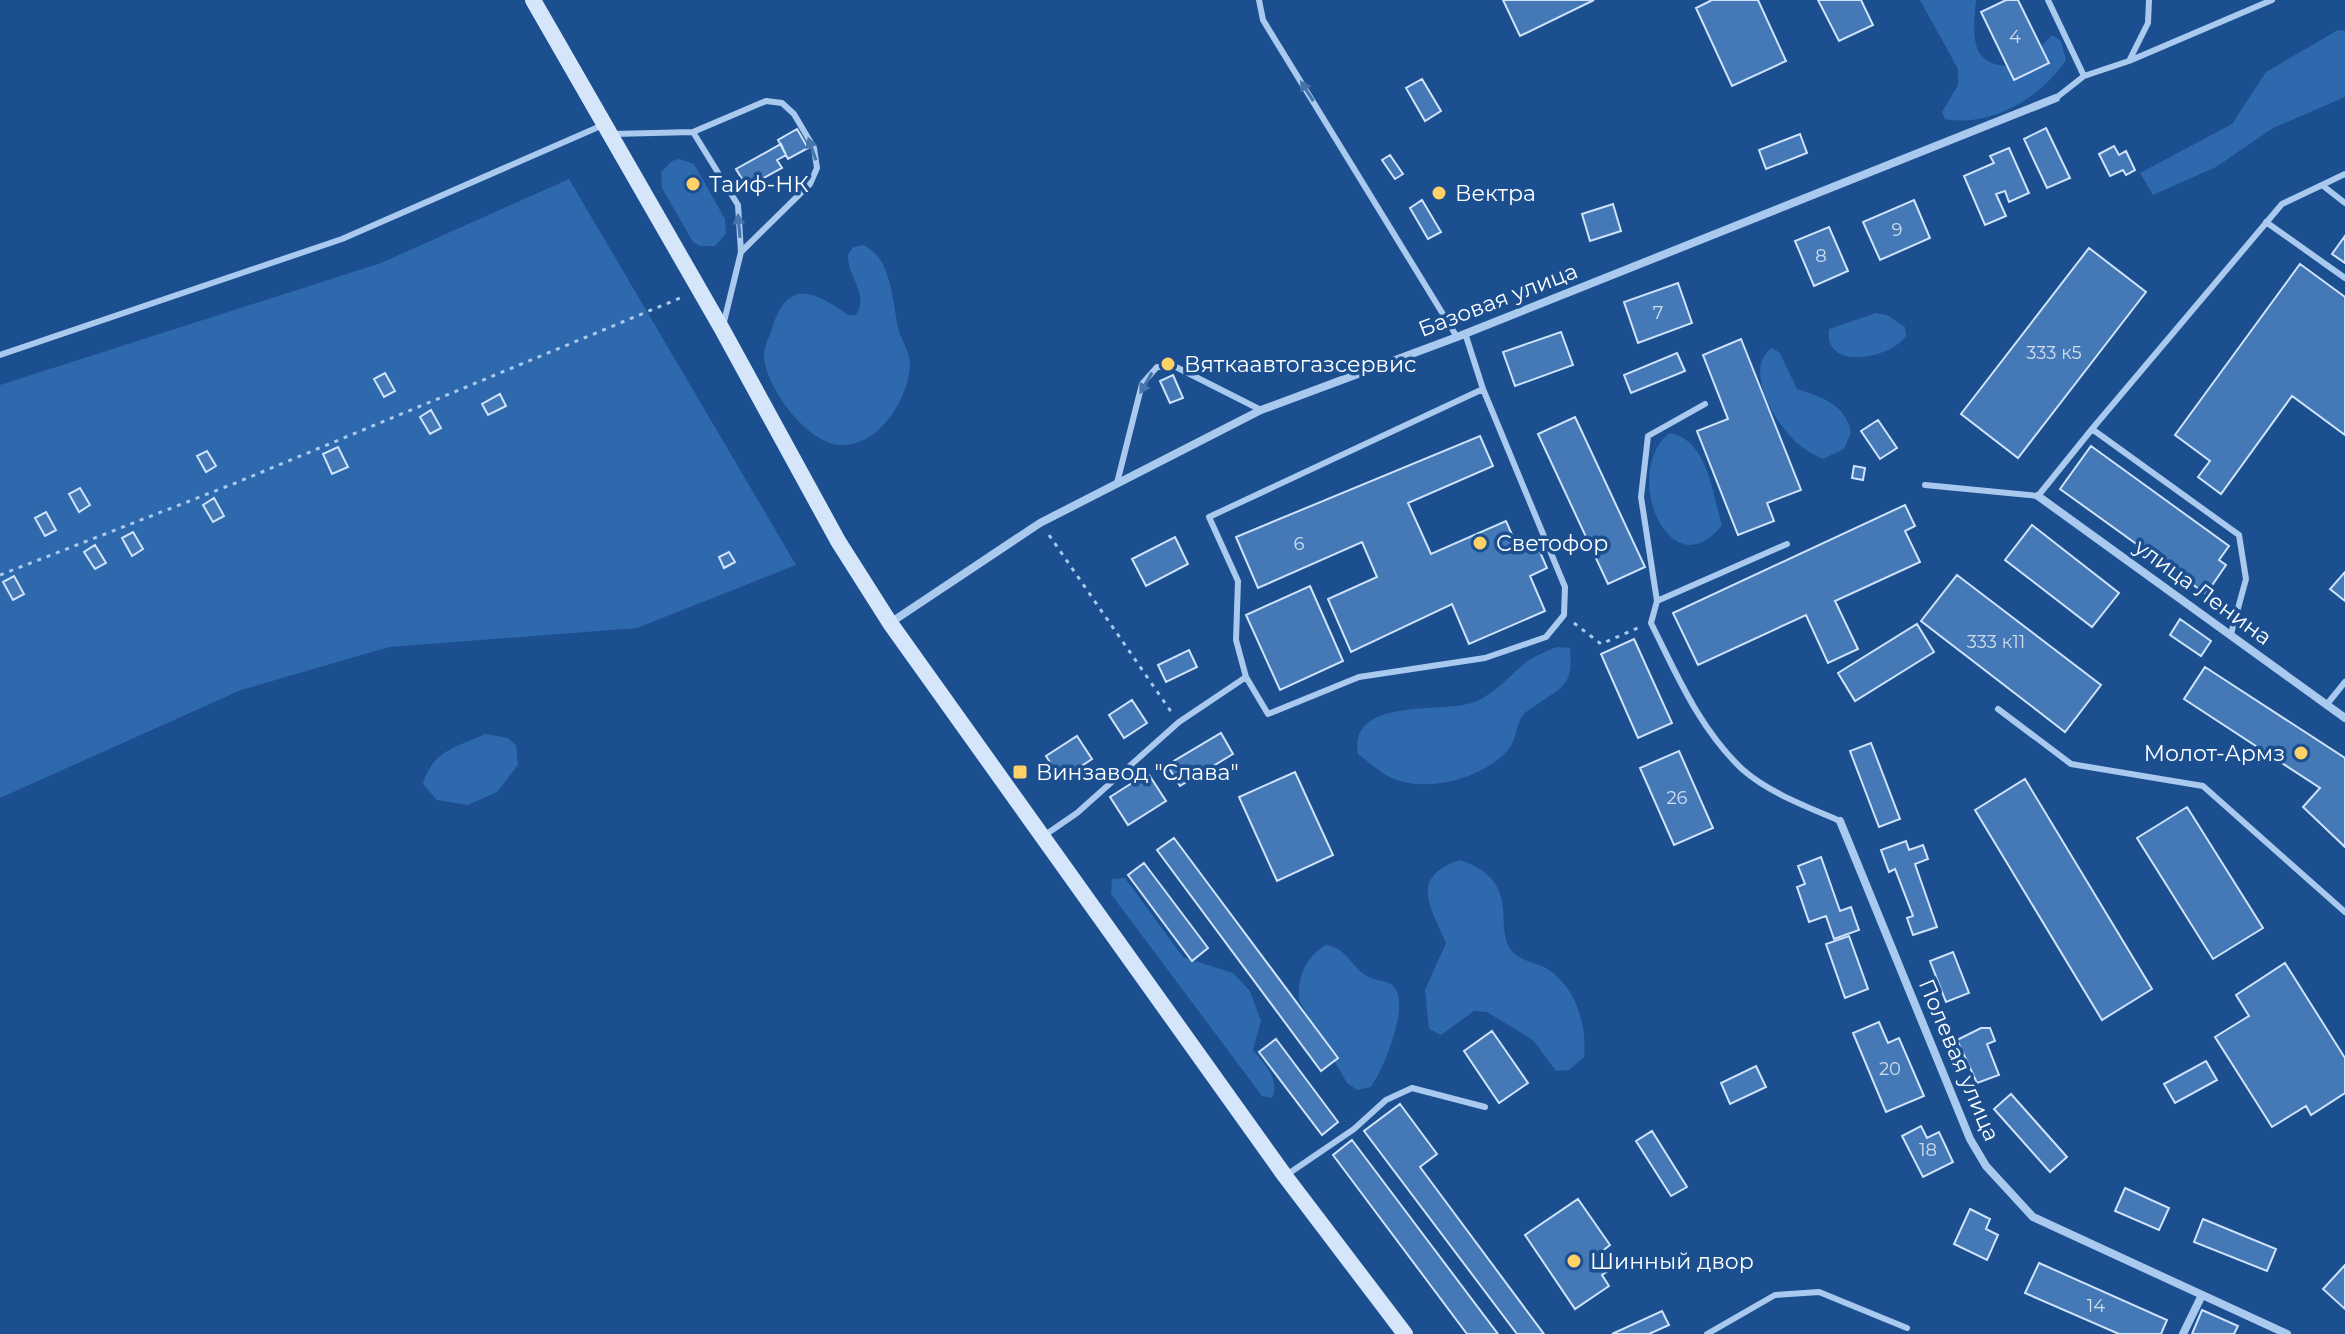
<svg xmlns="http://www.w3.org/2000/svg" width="2345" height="1334" font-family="Montserrat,sans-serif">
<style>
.green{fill:#2e69ad}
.building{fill:#4478b7;stroke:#cfe3fa;stroke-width:2}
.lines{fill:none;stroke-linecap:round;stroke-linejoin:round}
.path{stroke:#a9c9ee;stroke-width:3;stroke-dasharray:4 6;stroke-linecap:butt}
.service{stroke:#a9c9ee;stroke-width:6}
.minor{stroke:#a9c9ee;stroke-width:8}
.secondary{stroke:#d6e6fa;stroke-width:16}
.oneway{fill:#4674ac}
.poi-dot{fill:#ffd166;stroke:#1b4f8f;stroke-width:3}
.labels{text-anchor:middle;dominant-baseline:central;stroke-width:7;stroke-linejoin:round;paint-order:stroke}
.number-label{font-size:18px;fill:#d0dded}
.poi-label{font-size:22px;fill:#fff;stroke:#1b4f8f;text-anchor:start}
.street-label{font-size:22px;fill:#fff;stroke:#1b4f8f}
</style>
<rect width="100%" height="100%" fill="#1b4f8f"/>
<path class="green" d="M1920,0H1976C1972,41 1970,70 2022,66L2052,35L2061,41L2066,60C2041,98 1990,128 1945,119L1942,112L1958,85V69Z
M2338,30L2345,31V97L2273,128L2216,167L2153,195L2140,173L2232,124L2266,72Z
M679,159L694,164L725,219L726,234L715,246H700L693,242L662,188L661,172L672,161Z
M569,179L796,565L637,628L389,647L241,690L0,798V385L381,263Z
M863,245C893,258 892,303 899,331C902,342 911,354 910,366C908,399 879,447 840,445C807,443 767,389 764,358C763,349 769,337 772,329C787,278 814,291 848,315H856C870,294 847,277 848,255L853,247Z
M1876,313L1887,315L1905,327L1906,336C1889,360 1823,371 1829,329Z
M1772,348L1780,353L1797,389C1821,397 1846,404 1851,433L1844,449L1823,459C1813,454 1804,450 1796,442C1776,424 1742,369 1772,348Z
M1669,433C1708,439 1712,493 1722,525C1671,591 1620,475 1669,433Z
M1556,647L1570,648C1573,685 1565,686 1536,705C1532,708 1525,712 1522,716C1515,727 1517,740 1508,750C1483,778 1429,793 1394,779C1381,774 1369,762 1358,754C1348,696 1443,714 1475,702C1495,694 1512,673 1529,660C1537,655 1547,651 1556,647Z
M485,734L508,738L516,745L518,765L497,792L468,805L437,800L423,784C433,750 455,748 485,734Z
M1460,860C1527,882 1489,932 1515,954C1524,962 1539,963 1549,970C1577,989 1587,1026 1584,1057L1569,1070L1556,1071L1533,1040L1487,1012L1474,1011L1441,1035L1429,1029L1425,990L1446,943C1431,908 1408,877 1460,860Z
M1125,878L1183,957L1233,973L1250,991L1261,1021L1253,1050C1265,1065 1280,1078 1272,1098L1262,1096L1111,894L1112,879Z
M1326,945C1346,948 1349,963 1364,974C1371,981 1384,979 1392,985C1413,1000 1383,1070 1371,1087L1357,1090L1347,1083L1299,1000C1297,977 1306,957 1326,945Z"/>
<path class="building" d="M1503,0H1594L1520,36Z
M1712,0H1758L1786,61L1732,86L1696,8Z
M1818,0H1861L1873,25L1839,41Z
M2006,0H2018L2049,63L2014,80L1981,12Z
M1422,79L1441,111L1425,121L1406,88Z
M2046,128L2070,178L2047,188L2024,139Z
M797,129L808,148L788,159L778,140Z
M1800,134L1807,153L1766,169L1759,150Z
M781,144L786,155L777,160L782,168L747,187L736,169Z
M2114,146L2119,155L2126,151L2135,170L2126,175L2123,170L2110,176L2099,154Z
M2009,148L2029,193L2009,202L2005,191L1996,194L2006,216L1985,225L1964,176L1994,163L1990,156Z
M1390,155L1403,174L1395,179L1382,160Z
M1422,200L1441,232L1428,239L1410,208Z
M1914,200L1930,238L1880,260L1863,222Z
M1613,204L1621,231L1590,241L1582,214Z
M1829,227L1848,271L1814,286L1795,241Z
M2345,236V263L2332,254Z
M2089,248L2146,292L2018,458L1961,414Z
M2300,264L2345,297V435L2292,396L2221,494L2198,477L2210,461L2175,435Z
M1678,283L1692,323L1638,343L1624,302Z
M1561,332L1573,365L1515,386L1503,352Z
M1741,339L1801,490L1767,503L1774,521L1738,535L1697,431L1728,419L1703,355Z
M1677,353L1685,371L1631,393L1624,375Z
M385,373L395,391L384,397L374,379Z
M1173,375L1183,398L1170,403L1160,381Z
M500,394L506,406L488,415L482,404Z
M431,410L441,428L430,434L420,417Z
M1575,417L1645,567L1608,584L1538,434Z
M1878,420L1897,448L1880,459L1861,431Z
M1480,436L1493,466L1408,503L1431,554L1506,521L1520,553L1537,545L1547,568L1530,576L1545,611L1469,644L1452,604L1351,652L1328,599L1377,577L1362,542L1258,588L1236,537Z
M2091,446L2229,546L2219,560L2226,565L2206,594L2060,489Z
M338,447L348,467L332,474L323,454Z
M207,451L216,466L206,472L197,456Z
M1854,466L1865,468L1863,480L1852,478Z
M80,488L90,505L79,512L69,494Z
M214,498L224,516L213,522L203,505Z
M1905,505L1915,526L1905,531L1920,562L1835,601L1858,649L1828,663L1806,615L1698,665L1673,613Z
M46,512L56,530L45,536L35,518Z
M2032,525L2119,593L2092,627L2005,560Z
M133,532L143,549L132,556L122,538Z
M1175,537L1188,564L1146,586L1132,559Z
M95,545L106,563L95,569L84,552Z
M729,552L735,562L724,568L719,557Z
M2345,572V601L2330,589Z
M1957,575L2101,685L2065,732L1921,621Z
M14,576L24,594L13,600L3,582Z
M1310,586L1343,661L1280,690L1246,615Z
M2180,619L2211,641L2201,656L2170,635Z
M1917,624L1934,652L1855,701L1838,673Z
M1634,639L1672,723L1638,738L1601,654Z
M1189,650L1197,667L1166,682L1158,665Z
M2205,667L2345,758V847L2303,807L2320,788L2184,699Z
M1132,700L1147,723L1124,738L1109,715Z
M1221,733L1233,754L1180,786L1167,765Z
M1077,736L1092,759L1061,780L1046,756Z
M1871,743L1900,819L1879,827L1850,751Z
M1679,751L1713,828L1674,845L1640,768Z
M1144,767L1166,801L1128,825L1110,797L1132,783L1129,777Z
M1295,772L1333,855L1277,881L1239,797Z
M2025,779L2152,989L2102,1020L1975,810Z
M2187,807L2263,928L2213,959L2137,838Z
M1174,838L1338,1058L1321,1071L1157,850Z
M1906,841L1909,850L1923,845L1928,859L1915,864L1937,927L1913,935L1907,918L1913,916L1895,869L1889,872L1881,850Z
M1821,857L1840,911L1851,907L1859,930L1834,939L1826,916L1809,922L1797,887L1805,884L1798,866Z
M1144,863L1208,948L1192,961L1128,875Z
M1849,936L1868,989L1845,998L1826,944Z
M1953,952L1969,993L1946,1002L1930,961Z
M2285,963L2345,1058V1093L2311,1115L2306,1106L2272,1127L2215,1037L2249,1016L2236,995Z
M1879,1022L1888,1043L1899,1038L1924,1096L1886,1112L1853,1033Z
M1981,1028H1990L1995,1041L1987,1044L1999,1075L1977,1083L1957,1040Z
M1492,1031L1528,1083L1499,1103L1464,1051Z
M1276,1039L1338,1122L1322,1135L1259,1052Z
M2206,1061L2217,1080L2175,1103L2164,1084Z
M1756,1066L1766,1087L1730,1104L1721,1083Z
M2011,1094L2067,1157L2050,1172L1994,1109Z
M1400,1104L1437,1154L1420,1167L1544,1334H1517L1364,1131Z
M1921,1126L1927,1138L1939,1132L1953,1162L1923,1177L1902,1136Z
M1652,1131L1687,1187L1671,1196L1636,1141Z
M1352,1140L1498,1334H1467L1333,1155Z
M2125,1188L2169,1208L2159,1230L2115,1211Z
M1578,1199L1610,1245L1600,1253L1611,1269L1602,1275L1609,1286L1575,1309L1525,1235Z
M1970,1209L1990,1219L1986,1229L1998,1235L1987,1260L1954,1244Z
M2203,1219L2276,1249L2267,1271L2194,1242Z
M2039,1263L2167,1320L2161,1334H2119L2025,1293Z
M2345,1265V1309L2323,1289Z
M2202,1310L2238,1326L2234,1334H2192Z
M1662,1311L1669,1325L1649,1334H1612Z"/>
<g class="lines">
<path class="path" d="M1049,535L1172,713
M0,575L233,484L685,296
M1574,623L1601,644L1640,627"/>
<path class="service" d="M1259,0L1263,20L1457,337
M2048,0L2084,76
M2129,61L2272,0
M2056,98L2084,76L2129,61L2148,23L2149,0
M693,132L766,101L782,103L794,114L814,148L817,168L810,184L741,252
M613,134L693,132L738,205L741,252L723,326
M2322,185L2345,174
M2266,222L2345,278
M1465,333L1483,389
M0,355L342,239L603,125
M1483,389L1565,587L1564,615L1546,637L1485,658L1359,677L1268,714L1246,677L1236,640L1238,581L1209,517Z
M1117,483L1142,384L1157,367H1176L1261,410
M1925,485L2038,496L2092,429
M1787,544L1657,601L1651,623C1677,675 1699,728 1742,769C1769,793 1808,807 1840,821
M1657,601L1641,497L1648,436L1705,404
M2231,634L2246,579L2239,535L2092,429L2282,204L2322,185L2345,203
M2328,703L2345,682
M1998,709L2071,764L2203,786L2345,912
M1045,835L1077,813L1179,722L1246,677
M1285,1176L1354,1129L1386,1100L1412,1088L1485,1107
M1707,1334L1775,1295L1819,1292L1907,1328"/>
<path class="minor" d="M2038,496L2345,718
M890,623L1040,523L1261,410L1457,337L2056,98
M1840,821L1970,1139L1986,1166L2033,1217L2287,1334
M2183,1334L2201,1297"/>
<path class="secondary" d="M533,0L722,329L838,541L890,623L1285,1176L1405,1334"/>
</g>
<defs><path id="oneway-solid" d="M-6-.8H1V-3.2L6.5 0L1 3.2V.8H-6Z" transform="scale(2)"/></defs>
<g class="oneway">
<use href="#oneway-solid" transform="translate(1307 91) rotate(-122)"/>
<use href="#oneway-solid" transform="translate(812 149) rotate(-109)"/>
<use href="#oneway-solid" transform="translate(739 226) rotate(-95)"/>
<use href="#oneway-solid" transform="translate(1146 383) rotate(120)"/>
</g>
<g class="poi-dot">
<circle cx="693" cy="184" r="8"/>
<circle cx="1439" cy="193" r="8"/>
<circle cx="1168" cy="364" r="8"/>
<circle cx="1480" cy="543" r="8"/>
<circle cx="2301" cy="753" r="8"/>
<rect x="1012" y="764" width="16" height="16" rx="4"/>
<circle cx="1574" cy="1261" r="8"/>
</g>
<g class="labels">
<g class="number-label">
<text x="2015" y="37">4</text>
<text x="1897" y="230">9</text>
<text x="1821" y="256">8</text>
<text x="1658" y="313">7</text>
<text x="2054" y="353">333 к5</text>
<text x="1299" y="544">6</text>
<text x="1996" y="642">333 к11</text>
<text x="1677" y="798">26</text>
<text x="1890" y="1069">20</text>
<text x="1928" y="1150">18</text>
<text x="2096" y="1306">14</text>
</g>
<g class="poi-label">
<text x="709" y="184">Таиф-НК</text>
<text x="1455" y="193">Вектра</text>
<text x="1184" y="364">Вяткаавтогазсервис</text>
<text x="1496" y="543">Светофор</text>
<text x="2285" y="753" text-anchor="end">Молот-Армз</text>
<text x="1036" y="772">Винзавод "Слава"</text>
<text x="1590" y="1261">Шинный двор</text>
</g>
<g class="street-label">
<text transform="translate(1498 300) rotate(-21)">Базовая улица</text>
<text transform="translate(2203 592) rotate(36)">улица Ленина</text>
<text transform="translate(1959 1060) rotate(67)">Полевая улица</text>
</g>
</g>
</svg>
